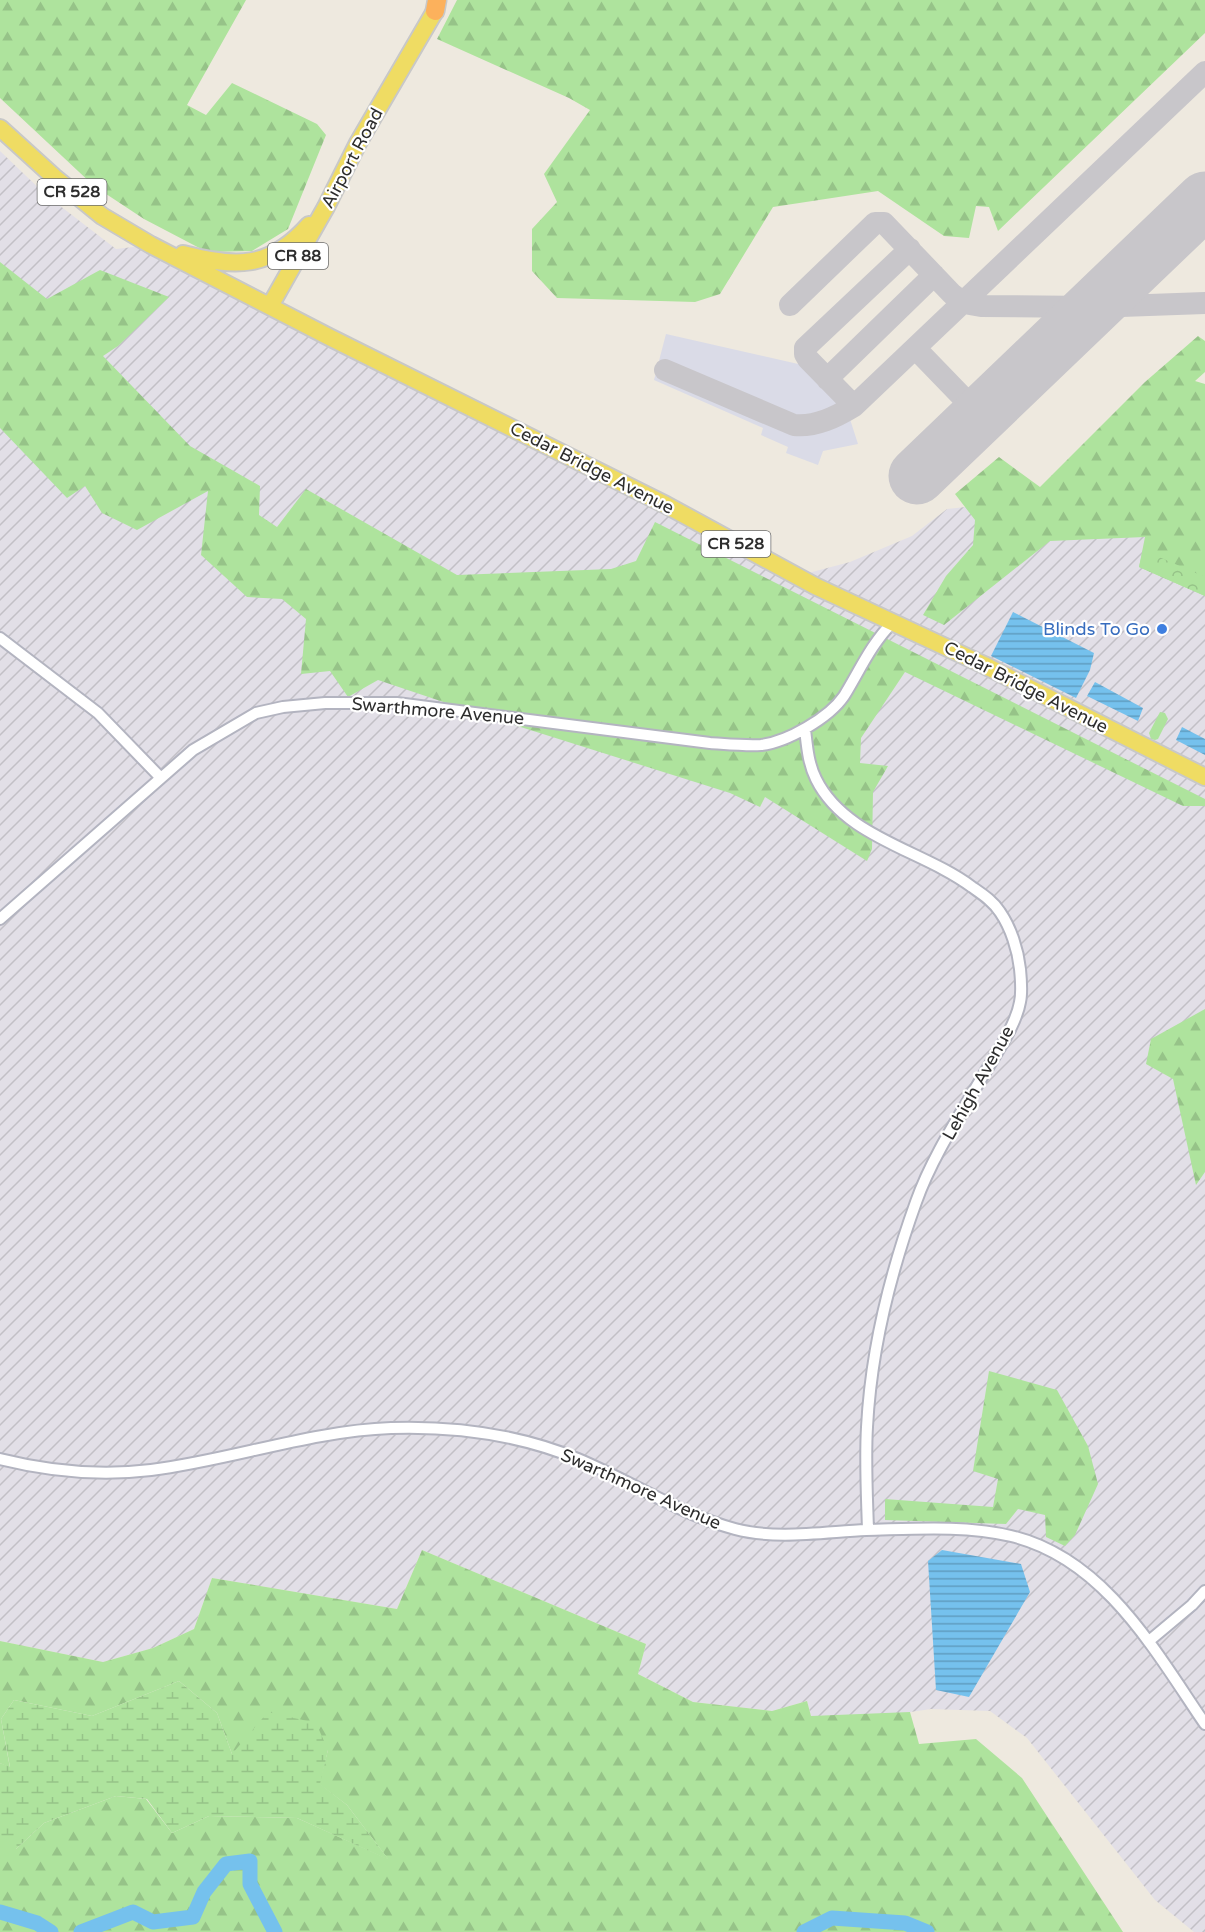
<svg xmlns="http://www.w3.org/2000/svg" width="1205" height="1932" font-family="'Varela Round',sans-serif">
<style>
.industrial{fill:url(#industrial-furrows)}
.airport{fill:#dadbe7}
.grass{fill:#aee39d}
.forest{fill:url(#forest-firs)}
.wetland{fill:url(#wetland-marsh)}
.park{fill:url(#park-crowns)}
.water{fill:url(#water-rules)}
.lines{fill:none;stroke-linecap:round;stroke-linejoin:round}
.river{stroke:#75c1ed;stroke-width:15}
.taxiway{stroke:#c8c6ca;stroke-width:22}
.runway{stroke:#c8c6ca;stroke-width:57}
.minor-casing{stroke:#b3b4c0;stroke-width:14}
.primary-casing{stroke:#c8c8c8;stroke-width:20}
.motorway-casing{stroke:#c8c8c8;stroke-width:21}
.minor{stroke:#fff;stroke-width:10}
.primary{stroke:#efdc63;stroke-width:16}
.motorway{stroke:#fcb15c;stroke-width:18}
.shop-dot{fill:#3f7fe0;stroke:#fff;stroke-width:2}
.labels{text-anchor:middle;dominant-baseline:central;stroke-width:4.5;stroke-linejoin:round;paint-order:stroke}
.shield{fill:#fff;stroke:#6c6c6c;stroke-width:1.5}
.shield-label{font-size:16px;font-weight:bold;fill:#2d2d2d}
.street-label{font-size:18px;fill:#2d2d2d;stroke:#fff}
.shop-label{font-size:18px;fill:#366cbe;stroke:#fff;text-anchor:end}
</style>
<defs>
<pattern id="industrial-furrows" width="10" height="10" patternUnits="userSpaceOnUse" patternTransform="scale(1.5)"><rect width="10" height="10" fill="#e2dfe7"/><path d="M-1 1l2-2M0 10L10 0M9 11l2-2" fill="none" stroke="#c2c0c6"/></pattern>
<pattern id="forest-firs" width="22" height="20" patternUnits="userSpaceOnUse" patternTransform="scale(1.5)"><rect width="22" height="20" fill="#aee39d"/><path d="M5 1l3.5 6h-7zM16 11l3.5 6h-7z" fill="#96c388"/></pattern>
<pattern id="wetland-marsh" width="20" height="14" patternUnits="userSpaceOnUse" patternTransform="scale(1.5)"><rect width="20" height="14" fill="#aee39d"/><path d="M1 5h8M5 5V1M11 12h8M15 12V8" fill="none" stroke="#96c388"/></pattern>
<pattern id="park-crowns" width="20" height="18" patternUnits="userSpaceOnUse" patternTransform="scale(1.5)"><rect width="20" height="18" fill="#aee39d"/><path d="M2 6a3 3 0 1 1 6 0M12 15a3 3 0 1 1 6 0" fill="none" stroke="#96c388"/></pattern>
<pattern id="water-rules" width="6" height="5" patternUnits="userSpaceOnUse" patternTransform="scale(1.5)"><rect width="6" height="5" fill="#75c1ed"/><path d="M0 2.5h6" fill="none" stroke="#609dc0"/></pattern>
</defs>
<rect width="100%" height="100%" fill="#eee9df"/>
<path class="industrial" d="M0,151L46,195L116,249L151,245L797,576L850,562L912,536L947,509L1011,502L1069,480L1205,384V1932H1194L1155,1900L1027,1738L990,1711L931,1709L883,1716H811L807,1701L772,1711L693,1702L638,1674L646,1644L422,1550L397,1609L212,1578L194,1629L153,1648L103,1662L0,1641Z"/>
<path class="airport" d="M666,334L807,366L850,409L848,413L858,444L823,451L818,465L786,453L788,447L761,435L763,428L654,380Z"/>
<path class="grass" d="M1160,712L1165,713L1168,719L1158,739L1155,740L1151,739L1149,733Z"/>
<path class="forest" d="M0,0H246L187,105L206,115L232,83L317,124L326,135L288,229L252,251L207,252L144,219L94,186L0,98Z
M457,0H1205V33L998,231L989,207L976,206L969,238L944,236L878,191L773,207L720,294L695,302L557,298L532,271V229L557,202L544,174L590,110L569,98L437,39Z
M0,262L47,299L100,270L169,297L118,346L103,356L190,446L260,486L259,515L277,527L306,489L457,575L611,569L636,561L655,522L1205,799V806H1183L905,672L861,738L860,763L888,766L873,792L872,849L867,861L765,797L760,807L730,793L476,713L378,680L348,697L330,671L301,674L306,619L282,599L247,597L201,555L208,491L137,530L102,513L85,486L67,498L0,428Z
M1198,336L1205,341V372L1195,381L1205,384V596L1139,567L1145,537L1050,541L944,625L923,615L946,576L973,545L975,520L955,494L999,457L1040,487L1145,382Z
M1205,1009V1172L1196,1185L1173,1079L1146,1064L1151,1039Z
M989,1371L1057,1390L1088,1446L1098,1484L1075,1535L1065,1546L1046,1537L1045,1515L1018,1509L1006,1524L885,1520V1499L993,1507L998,1479L973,1471Z
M422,1550L646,1644L638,1674L693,1702L772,1711L807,1701L811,1716L910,1712L919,1744L976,1739L1022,1778L1123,1932H0V1849H16L44,1823L116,1796L146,1799L172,1833L209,1816L297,1818L388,1859L347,1805L319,1784L328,1750L232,1754L217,1713L179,1681L92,1716L14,1700L1,1719L10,1768L0,1763V1641L103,1662L153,1648L194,1629L212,1578L397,1609Z"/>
<path class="wetland" d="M179,1681L217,1713L232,1754L268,1712L316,1723L328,1750L320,1784L347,1805L389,1860L297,1818L209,1816L172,1833L147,1799L116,1796L44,1823L16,1849H0V1763L10,1767L1,1719L14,1700L92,1716Z"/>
<path class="park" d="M1143,550L1205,577V596L1139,567Z"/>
<path class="water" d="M1013,612L1094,653L1090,670L1076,698L991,656Z
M1095,682L1143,708L1138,721L1087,696Z
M1182,727L1205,739V755L1176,740Z
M942,1550L1021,1564L1030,1592L969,1697L936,1690L928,1561Z"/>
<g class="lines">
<path class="river" d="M0,1912L37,1923L51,1932
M81,1932L133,1912L153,1922L193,1917L204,1892L226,1864L250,1861V1884L275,1932
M804,1932L832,1918L905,1923L927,1932"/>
<path class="taxiway" d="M790,305L875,223H884L952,294L964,303L981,306L1093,307L1205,303
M916,349L974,409H987
M665,370L794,425C816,427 836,417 854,406L1205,72
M827,379L934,275
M854,406L808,359L805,354V348L910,249"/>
<path class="runway" d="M917,476L1205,200"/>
<defs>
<path id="minor" d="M0,638L98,713L161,778
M805,729C807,746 808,763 816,779C845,838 923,850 972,887C982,894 993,901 1000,912C1011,928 1018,950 1020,969C1021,979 1022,993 1020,1002C1016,1025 996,1054 984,1074C960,1115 932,1157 916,1202C890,1274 871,1350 867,1427C865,1461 867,1496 868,1530
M0,919L193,750L256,713L283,707L325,703H397L710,743C726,744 745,746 761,745C787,742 829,718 844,696C860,670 871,644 893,622
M0,1459C48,1471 101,1476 151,1470C231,1460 310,1431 391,1428C454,1426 520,1435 578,1459C631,1481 679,1514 735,1529C776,1540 824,1532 866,1530C913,1529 964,1525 1011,1536C1104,1558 1155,1651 1205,1724
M1149,1641L1192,1605L1205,1591"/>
<path id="primary" d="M0,128L54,177L102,216L151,245L329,337L666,505L815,586L984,665L1205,777
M183,254C236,268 270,269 309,225
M270,306L326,207L358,143L435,11"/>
<path id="motorway" d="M435,11L437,0"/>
</defs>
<use href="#minor" class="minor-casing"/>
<use href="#primary" class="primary-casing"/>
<use href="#motorway" class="motorway-casing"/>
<use href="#minor" class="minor"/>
<use href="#primary" class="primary"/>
<use href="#motorway" class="motorway"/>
</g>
<circle class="shop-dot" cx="1162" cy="629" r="6"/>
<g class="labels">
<g class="shield">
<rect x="37.5" y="179" width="69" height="26" rx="4.5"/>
<rect x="268" y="243" width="60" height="26" rx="4.5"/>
<rect x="701.5" y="531" width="69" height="26" rx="4.5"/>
</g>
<g class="shield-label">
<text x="72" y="192">CR 528</text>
<text x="298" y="256">CR 88</text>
<text x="736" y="544">CR 528</text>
</g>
<g class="street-label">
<text transform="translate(352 158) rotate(-62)">Airport Road</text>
<text transform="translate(592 468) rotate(27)">Cedar Bridge Avenue</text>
<text transform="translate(1026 687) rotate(27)">Cedar Bridge Avenue</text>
<text transform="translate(438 711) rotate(5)">Swarthmore Avenue</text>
<text transform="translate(978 1083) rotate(-61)">Lehigh Avenue</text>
<text transform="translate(641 1489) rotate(24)">Swarthmore Avenue</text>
</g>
<g class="shop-label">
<text x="1150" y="629">Blinds To Go</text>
</g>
</g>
</svg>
